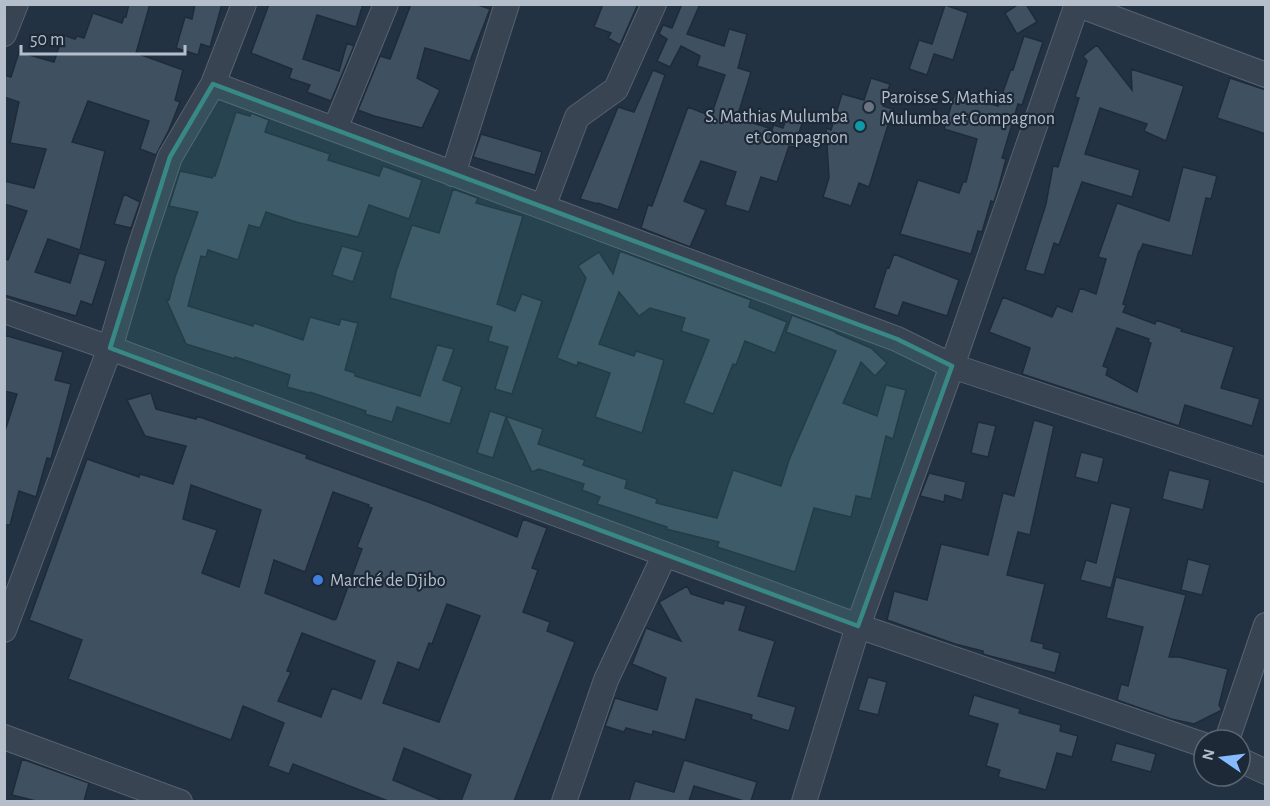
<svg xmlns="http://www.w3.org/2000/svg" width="1270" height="806" font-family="'Alegreya Sans',sans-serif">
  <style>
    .building { fill: #3f5161; stroke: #1f2b39; stroke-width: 1.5; fill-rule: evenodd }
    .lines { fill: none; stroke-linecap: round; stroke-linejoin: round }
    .street-casing { stroke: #56626f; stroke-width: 26 }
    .street { stroke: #384452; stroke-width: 24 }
    .marked { fill: #388886; fill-opacity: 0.2; stroke: #388886; stroke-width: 4.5; stroke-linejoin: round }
    .worship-dot { fill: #6b7280; stroke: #1d2937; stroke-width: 2 }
    .culture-dot { fill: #0f9aa8; stroke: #1d2937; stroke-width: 2 }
    .shop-dot { fill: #3f7fe0; stroke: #1d2937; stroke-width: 2 }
    .labels { text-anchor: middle; stroke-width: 4.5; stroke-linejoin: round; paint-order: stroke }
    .poi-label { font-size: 18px; fill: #b5bfcc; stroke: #1d2937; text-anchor: start }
  </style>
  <rect width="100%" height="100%" fill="#233242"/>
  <path class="building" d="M129,4H150L136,53L183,70L175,100L180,102L169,130L156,155L140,149L149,121L88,101L72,142L105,151L80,250L48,239L35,272L70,283L79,253L106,261L92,305L81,301L76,316L4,295V258L8,260L27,211L4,204V181L34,188L46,149L10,143L19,102L4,97V75L11,77L19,52L54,62L63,35L75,39L77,36L84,38L93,13L122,23L124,17H126Z
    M195,4H222L210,47L201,44L198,55L176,48L185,17L192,19Z
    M269,4H363L356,27L317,15L303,59L339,71L347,43L354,46L331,101L307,92L310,85L289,78L292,69L251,53Z
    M411,4H475L490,9L470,61L425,48L417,78L440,90L422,128L374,116L358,110L380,56L390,59Z
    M603,4H638L620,45L608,38L611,33L594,27Z
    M682,4H700L687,34L724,46L729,29L747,34L738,68L751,72L737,118L772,129L774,125L783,128L787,116L803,121L794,147L789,146L777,182L761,177L749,212L725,205L736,172L701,161L684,201L706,210L690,247L641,228L648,205L652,206L688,107L711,116L725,75L697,66L700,56L681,46L670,67L657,61L667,39L659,34L663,25L672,28Z
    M1019,4H1026L1037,22L1017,34L1005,13Z
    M945,5L968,13L953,60L934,54L927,75L909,69L919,40L932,44Z
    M1024,36L1043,42L1022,105L1018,104L1002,158L1006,159L998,189L994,202L991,201L982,232L978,231L971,254L900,234L918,180L959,193L963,182H966L977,139L944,129L955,93L998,106L1011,69L1013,70Z
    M1097,45L1132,90L1131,69L1184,86L1166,141L1144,131L1147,124L1100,108L1085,154L1140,170L1132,197L1082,182L1059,245L1054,243L1044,275L1025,270L1046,204L1053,166L1058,167L1079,98L1075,97L1087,61L1083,56Z
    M653,70L665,75L618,210L598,203V204L580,199L618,107L634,112Z
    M871,78L890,84L883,106L893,109L869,187L859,183L851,206L823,197L829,178L826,128L831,130L842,94L864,100Z
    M1230,78L1266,90V134L1217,118Z
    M236,112L250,116L251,113L269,120L265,132L330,154L328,160L379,176L383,166L422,180L409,219L369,205L358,237L296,222L266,212L260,228L249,225L238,260L208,250L206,257L201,256L188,306L253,326L254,323L303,340L310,317L339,325L341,319L358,323L345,370L355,373V376L420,396L437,345L454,349L443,380L462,387L450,424L397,407L392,422L365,414L366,411L310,392L309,393L287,387L290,375L235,357V359L186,344L166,299L169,300L175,277L198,212L169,206L180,171L212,178L213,176H215Z
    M481,134L542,152L535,175L473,157Z
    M1183,167L1217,176L1211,199L1206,198L1192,256L1143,244L1140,251H1139L1123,304L1126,305L1123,312L1155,324L1156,320L1182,329L1181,331L1234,347L1221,388L1260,399L1252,426L1185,405L1179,426L1022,374L1030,348L989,332L1003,297L1052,317L1057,306L1072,312L1080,288L1096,294L1106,259L1098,257L1117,203L1169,221ZM1117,328L1149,339L1148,342L1151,343L1137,392L1106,375L1108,368L1103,366Z
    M453,189L478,198L476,203L523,216L497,304L515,311L522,294L542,301L512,394L495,389L508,347L488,341L492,327L390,298L396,272L412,225L439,233Z
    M124,194L140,202L131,228L114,224Z
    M342,246L363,252L353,282L332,275Z
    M620,251L751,300L749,307L787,322L775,353L745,341L736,365L733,364L713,414L684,403L709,340L681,331L685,318L650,308L639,316L619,292L599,344L634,356L636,351L664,360L642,433L595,417L610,373L578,362L577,366L557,358L586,278L578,266L599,252L613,274Z
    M894,254L959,280L947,316L903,302L898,316L874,308L887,267L889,268Z
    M792,315L836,332V333L871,348L887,363L875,376L861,362L843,403L877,416L886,385L906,390L893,439L886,436L871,499L856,496L851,517L814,508L795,572L717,547L719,542L666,529L667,527L597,504L600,497L582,490L584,484L539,469L532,472L506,417L493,458L477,453L490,411L543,429L538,444L585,460L583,465L627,480L625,488L657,499L656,503L717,518L733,470L781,486L789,460L836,351L786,332Z
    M4,335L63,352L55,380L71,384L51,459L47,458L36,497L19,491L10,525H4V434L17,394L4,391Z
    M151,393L156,409L196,419L197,416L259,438L307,455L306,458L428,502L517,537L523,519L547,528L532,568L538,570L523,612L550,622L547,631L575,642L514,801H461L471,775L404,748L393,780L441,800V801H388L293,764L289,774L268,766L284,723L243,706L231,740L68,679L82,640L29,620L87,459L139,477L140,474L173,484L186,446L145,436L127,400ZM191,485L261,510L239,587L202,573L217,530L183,519ZM333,492L369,505L368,507L372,508L357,547L362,549L336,619L334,620L265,593L274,560L305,572ZM447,604L480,616L439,722L383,703L398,662L419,670L429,643L432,644ZM302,633L375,661L361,699L332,688L321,717L278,701L291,672L287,671Z
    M1034,420L1054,426L1030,535L1018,532L1007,575L1045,584L1031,641L1044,644L1043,648L1060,653L1055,673L990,656L983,654V651L955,644L887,620L894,591L927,600L941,544L988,555L1003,493L1014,496Z
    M978,422L996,426L988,457L971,453Z
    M1081,452L1104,458L1098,483L1075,477Z
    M1169,470L1210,480L1203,510L1162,499Z
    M929,473L966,482L962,500L945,495L944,502L920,496Z
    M1111,503L1131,508L1111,588L1080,580L1086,560L1096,563Z
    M1188,559L1210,565L1202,595L1181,590Z
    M1116,577L1186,595L1169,657H1179L1228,669L1219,705L1222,710L1194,724L1171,719L1117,700L1121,684L1128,686L1143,627L1106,618Z
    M687,586L691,594L723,604L725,600L746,606L739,630L775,641L758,696L796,707L789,731L751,719L752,715L696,699L685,740L653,731L652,735L626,728L624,732L605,726L615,698L657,710L666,678L632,664L646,628L681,641L659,602Z
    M868,677L887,682L878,715L858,710Z
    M974,695L1020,709L1019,713L1061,725L1060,731L1078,736L1072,757L1057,753L1046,790L998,777L1000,770L986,766L998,724L968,715Z
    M1116,743L1156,754L1151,772L1111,761Z
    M22,759L89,783L84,801H36L12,795Z
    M684,760L757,782L751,801H744L694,786L689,801H629L635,781L674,792Z"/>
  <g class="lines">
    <g class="street-casing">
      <path id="street" d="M1076,4L1266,75
        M4,34L16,4
        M213,84L897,339L952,366L1266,470
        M335,129L386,4
        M453,174L507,4
        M543,207L577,117L616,89L654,4
        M4,311L110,348L858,626L1204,745
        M4,630L110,348L139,250L170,157L213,84L244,4
        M4,737L180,802
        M1227,740L1266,625
        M1240,760L1266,772
        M564,802L606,680L665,554
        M804,802L858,626L952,366L1077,4"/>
    </g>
    <use href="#street" class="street"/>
  </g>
  <path class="marked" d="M213,84L897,339L952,366L858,626L110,348L170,157Z"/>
  <circle class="worship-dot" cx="869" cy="107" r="6"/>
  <circle class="culture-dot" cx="860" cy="126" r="6"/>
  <circle class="shop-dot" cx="318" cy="580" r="6"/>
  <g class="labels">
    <g class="poi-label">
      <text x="881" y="103">Paroisse S. Mathias<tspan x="881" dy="21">Mulumba et Compagnon</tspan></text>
      <text x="848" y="122" text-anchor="end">S. Mathias Mulumba<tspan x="848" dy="21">et Compagnon</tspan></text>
      <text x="330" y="586">Marché de Djibo</text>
    </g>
  </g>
  <rect width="1270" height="806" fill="none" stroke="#b5bfcc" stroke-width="12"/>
  <g transform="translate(1222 758) rotate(284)"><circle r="28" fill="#1d2937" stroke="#5a6573" stroke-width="1.5"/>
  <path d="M0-4.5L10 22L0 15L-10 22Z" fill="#86bcff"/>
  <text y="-9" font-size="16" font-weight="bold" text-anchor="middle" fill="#b5bfcc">N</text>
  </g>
  <path d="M21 45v9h164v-9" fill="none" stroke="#b5bfcc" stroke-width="3"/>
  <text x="30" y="45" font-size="18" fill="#b5bfcc" stroke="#1d2937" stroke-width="4.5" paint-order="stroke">50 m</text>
</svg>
